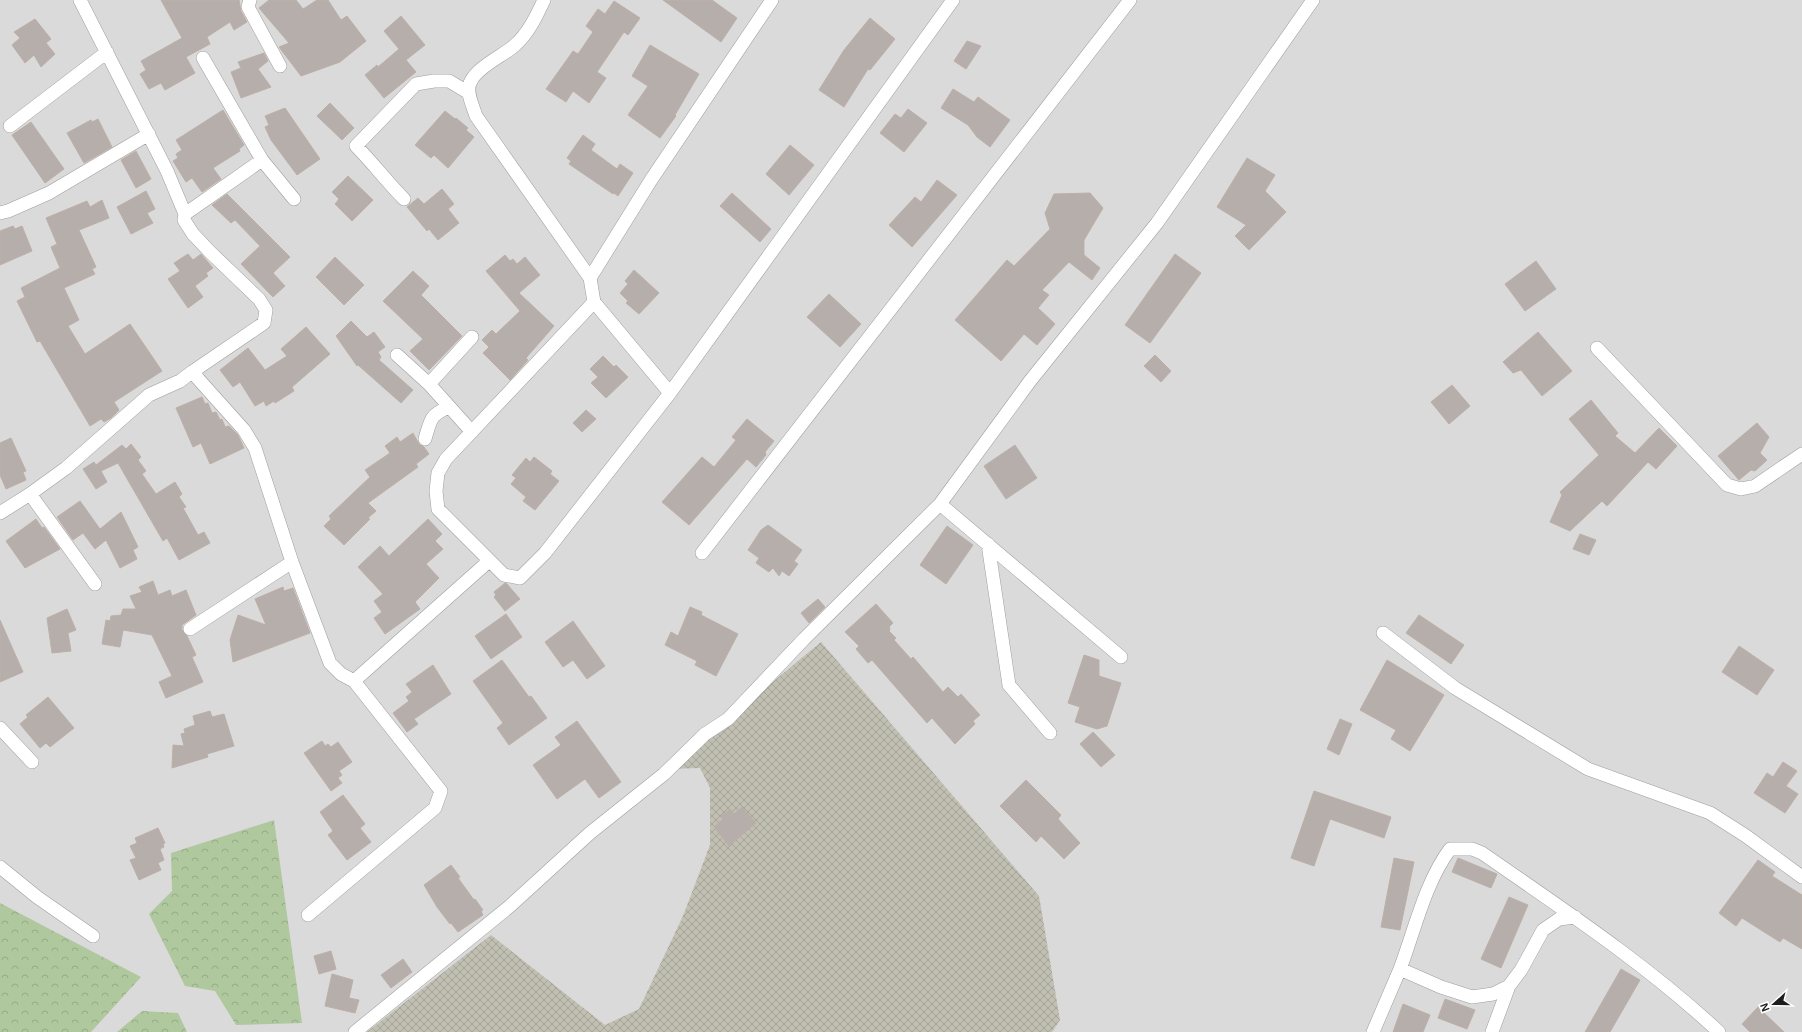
<svg xmlns="http://www.w3.org/2000/svg" width="1802" height="1032" font-family="Helvetica,sans-serif">
  <style>
    .residential { fill: #dbdada }
    .construction { fill: url(#construction-cross-hatch) }
    .forest { fill: url(#forest-crowns) }
    .building { fill: #b6aeaa; stroke: #bdafa8 }
    .lines { fill: none; stroke-linecap: round; stroke-linejoin: round }
    .minor-casing { stroke: #9e9e9e; stroke-width: 14 }
    .minor { stroke: #fff; stroke-width: 13 }
  </style>
  <defs>
    <pattern id="construction-cross-hatch" width="8" height="8" patternUnits="userSpaceOnUse"><rect width="8" height="8" fill="#c1bfb1"/><path d="M0 0l8 8M0 8l8-8" fill="none" stroke="#a5a498"/></pattern>
    <pattern id="forest-crowns" width="20" height="18" patternUnits="userSpaceOnUse"><rect width="20" height="18" fill="#afc89d"/><path d="M2 6a3 3 0 1 1 6 0M12 15a3 3 0 1 1 6 0" fill="none" stroke="#96ab87"/></pattern>
  </defs>
  <rect width="100%" height="100%" fill="#ede9e4"/>
  <path class="residential" d="M0,0H1802V1032H0Z"/>
  <path class="construction" d="M821,642L1039,896L1060,1020L1052,1032H367L491,935L605,1025L639,1009L683,916L710,845V788L700,768L667,769Z"/>
  <path class="forest" d="M274,820L302,1023L236,1025L215,991L185,986L149,914L172,891L171,853Z
    M0,903L141,977L91,1032H0Z
    M142,1011L178,1013L187,1032H117Z"/>
  <path class="building" d="M161,0H239L241,11L247,22L234,30L230,22L207,37L210,44L186,57L195,73L165,90L161,83L149,89L140,74L146,70L141,61L182,38Z
    M269,0H296L303,9L317,0H328L341,20L347,16L366,41L340,62L301,76L279,47L289,43L259,8Z
    M663,0H712L737,18L721,42Z
    M614,1L640,18L628,35L624,32L597,72L606,78L589,103L573,91L566,102L546,89L573,51L578,54L593,32L586,26L598,9L605,14Z
    M401,16L425,45L406,60L416,72L384,98L365,75L377,65L378,67L399,49L384,31Z
    M870,18L895,39L870,70L868,69L844,107L819,90L844,50Z
    M35,19L51,39L46,43L55,54L41,67L34,55L25,63L12,45L20,38L14,32Z
    M967,41L981,46L966,69L954,61Z
    M650,45L699,74L675,115L676,116L660,138L628,115L648,86L632,76Z
    M264,53L268,61L258,69L271,87L241,98L231,72L241,68L238,62Z
    M953,89L974,102L978,97L1010,120L990,147L977,137L968,125L941,108Z
    M330,103L354,128L342,140L317,116Z
    M285,108L320,159L297,175L271,140L265,127L269,125L265,116Z
    M908,109L927,123L904,152L880,133L895,114L901,118Z
    M223,110L244,145L239,149L240,151L213,168L221,179L202,192L192,178L186,182L173,161L178,158L176,154L182,150L176,140Z
    M445,111L455,119L456,118L468,128L466,130L474,137L448,168L434,155L431,158L415,145Z
    M98,119L112,147L84,163L67,133L91,120L92,122Z
    M31,122L64,169L45,183L12,135Z
    M583,135L595,144L591,150L617,169L620,164L633,173L618,196L614,193L613,194L569,164L571,161L567,158Z
    M790,145L814,165L789,195L766,174Z
    M136,151L151,179L136,188L121,160Z
    M1247,158L1275,175L1265,191L1286,212L1249,250L1235,236L1246,225L1217,207Z
    M348,176L373,200L352,221L335,204L339,199L332,192Z
    M937,180L957,195L912,247L889,225L915,197L921,202Z
    M442,189L454,204L448,209L459,223L438,240L429,229L427,231L407,207L418,198L424,204Z
    M146,191L155,209L147,213L153,223L131,234L117,207Z
    M732,193L771,229L760,242L720,206Z
    M1090,193L1103,208L1084,240V255L1100,268L1092,280L1069,262L1042,290L1049,295L1038,308L1055,324L1037,345L1024,334L1001,361L955,320L1007,260L1014,266L1050,229L1045,213L1054,194Z
    M227,194L290,257L273,273L285,286L273,297L241,264L260,246L235,220L231,223L212,205Z
    M102,200L109,218L79,230L96,267L92,269L95,274L64,288L79,320L68,326L85,354L130,324L162,371L114,402L119,410L111,418L104,422L101,419L90,426L40,341L37,342L17,301L25,297L21,288L60,268L51,247L57,244L46,218L87,201L90,207Z
    M13,226L15,229L22,226L32,251L0,265V231Z
    M188,254L193,260L201,254L213,268L206,273L208,276L195,286L203,297L188,308L168,279L180,271L174,263Z
    M1175,254L1201,273L1150,343L1125,325Z
    M505,255L510,261L513,259L517,264L525,257L540,275L519,293L554,326L526,358L528,360L510,380L483,353L489,347L482,340L492,330L496,334L520,311L486,271Z
    M335,257L364,285L344,305L316,277Z
    M1536,261L1556,289L1525,311L1505,284Z
    M634,270L659,293L639,314L626,303L628,301L620,293L628,284L625,281Z
    M413,271L429,286L421,295L462,336L429,370L410,351L423,339L383,301Z
    M829,294L861,324L840,347L807,317Z
    M351,321L367,337L374,332L385,347L378,352L381,357L379,360L413,390L401,403L358,365L357,366L336,336Z
    M306,327L330,354L292,387L294,391L275,403L274,401L266,406L264,401L255,406L240,382L233,387L220,370L248,348L265,370L287,356L281,349Z
    M1538,332L1572,371L1542,396L1521,370L1513,373L1503,362Z
    M1155,355L1171,371L1161,382L1144,366Z
    M603,356L614,367L616,365L628,377L606,398L591,383L598,377L590,369Z
    M1452,385L1470,406L1449,424L1431,402Z
    M202,397L205,404L208,403L212,413L216,412L220,420L222,419L225,427L229,426L238,435L244,448L210,464L201,443L193,447L176,408Z
    M1591,400L1618,433L1615,436L1635,453L1659,428L1677,446L1656,469L1648,462L1607,506L1602,501L1570,531L1550,522L1562,495L1560,492L1599,455L1569,419Z
    M586,410L596,419L582,432L573,423Z
    M747,419L774,441L765,452L766,455L756,467L747,459L689,525L662,502L702,457L714,467L736,440L732,437Z
    M1757,423L1769,437L1760,453L1767,460L1755,471L1751,470L1739,480L1718,456Z
    M413,433L419,444L424,447L429,454L416,464L418,467L368,503L376,511L368,518L370,519L344,545L324,526L331,519L329,516L370,477L365,470L390,453L385,446L397,437L400,442Z
    M11,438L26,471L23,472L26,480L6,489L0,475V443Z
    M131,444L141,457L138,460L146,471L142,474L156,494L175,482L182,494L179,497L186,507L183,508L198,535L204,532L210,543L179,560L167,538L163,541L118,463L101,471L107,482L96,489L83,469L94,462L96,465L122,445L126,449Z
    M1015,445L1037,478L1006,499L984,466Z
    M534,457L552,471L550,474L559,481L535,510L523,501L526,497L511,484L516,478L512,475L526,458L530,462Z
    M80,501L100,529L121,512L138,547L133,550L137,559L120,568L106,540L95,549L83,533L73,540L57,517Z
    M36,519L42,528L44,527L60,549L25,568L6,541Z
    M428,519L442,534L435,541L443,549L426,564L439,578L415,602L420,609L385,634L374,618L382,612L374,601L383,594L358,567L380,546L389,556Z
    M768,525L802,550L794,561L798,564L789,576L782,571L779,576L773,568L769,572L756,563L759,558L748,550L761,530Z
    M947,526L973,545L946,584L920,565Z
    M1580,534L1596,540L1589,555L1573,549Z
    M153,581L158,595L170,590L172,596L186,590L196,615L182,625V630L187,636L196,655L192,657L203,682L166,698L159,682L172,676L152,635L123,630L120,647L102,644L106,620L110,621L111,616L121,615L123,609H136L130,596L142,592L139,587Z
    M505,583L507,584L520,599L505,611L494,597L496,595L494,592Z
    M283,587L284,591L293,588L310,633L233,662L230,640L238,615L266,625L255,599Z
    M818,599L825,607L809,623L801,613Z
    M876,604L893,623L889,627L890,629L889,631L896,638L894,640L911,659L913,657L943,692L948,687L958,697L961,694L980,715L973,721L975,724L955,744L932,718L927,723L872,660L868,663L856,649L859,646L845,632Z
    M690,607L702,612L701,615L738,634L716,676L695,665L697,661L665,645L671,632L678,636Z
    M67,609L76,630L68,633L71,651L52,653L47,618Z
    M506,614L522,637L491,659L475,636Z
    M1419,615L1464,645L1451,664L1406,633Z
    M0,620L23,672L0,682Z
    M573,621L605,666L587,679L573,660L563,667L545,642Z
    M1739,646L1774,670L1757,695L1722,672Z
    M1084,655L1099,660V676L1121,683L1107,726L1097,729L1075,722L1080,707L1068,703Z
    M502,660L529,697L531,696L547,718L509,745L497,728L503,723L473,681Z
    M1387,660L1444,695L1410,751L1391,739L1396,730L1360,710Z
    M433,665L451,694L414,719L418,724L407,732L393,713L409,701L406,697L412,692L406,684Z
    M48,697L74,728L50,747L46,743L40,748L20,724L28,717L26,715Z
    M210,711L212,717L224,714L234,746L207,754L208,757L172,768L173,745L184,746L181,734L185,733L184,729L195,725L193,716Z
    M1340,719L1352,724L1339,755L1327,749Z
    M577,721L621,782L599,798L585,779L557,799L533,765L561,745L555,737Z
    M1093,732L1115,755L1101,767L1080,744Z
    M322,741L325,746L328,744L331,747L338,742L352,762L339,771L342,775L338,778L342,783L331,791L304,753Z
    M1783,762L1797,771L1786,786L1798,794L1785,813L1754,793L1767,773L1773,777Z
    M1026,780L1061,815L1058,819L1080,843L1064,859L1041,836L1036,842L1000,806Z
    M1314,791L1391,817L1384,838L1330,819L1314,866L1291,858Z
    M343,795L365,824L360,828L371,842L347,860L328,835L333,831L320,812Z
    M742,807L756,823L729,846L714,827L723,819L721,816L730,809L734,814Z
    M158,828L165,843L163,844L164,847L160,849L164,860L158,863L161,870L139,880L130,860L136,858L130,846L137,843L135,838Z
    M1394,858L1414,862L1400,930L1381,927Z
    M1458,858L1497,874L1491,888L1452,872Z
    M1758,860L1775,872L1772,876L1802,895V949L1783,938L1780,942L1742,918L1736,926L1719,913Z
    M451,865L460,877L458,878L474,900L475,899L483,910L481,911L483,915L458,932L451,923L450,924L437,907L424,885Z
    M1509,897L1528,905L1501,968L1481,959Z
    M331,951L336,969L319,974L314,956Z
    M403,959L412,972L391,988L381,975Z
    M1621,969L1640,980L1610,1032H1585Z
    M332,974L353,980L349,998L359,1000L355,1013L325,1006Z
    M1445,999L1475,1010L1467,1029L1438,1018Z
    M1403,1004L1430,1015L1423,1032H1393Z
    M1758,1007L1784,1032H1750L1742,1024Z"/>
  <g class="lines">
    <g class="minor-casing">
      <path id="minor" d="M80,0L167,171L185,214L184,220L193,234L210,252L259,299L266,310L264,323L192,372
        M250,0L248,7L280,66
        M544,0C536,17 528,34 514,46C502,56 478,67 471,81C465,91 473,106 476,116L590,278L594,302L670,393
        M203,58L262,160L294,199
        M10,126L107,52
        M404,199C387,182 373,163 356,146L416,84L434,81H449L469,93
        M0,213L8,211L49,193L149,134
        M185,214L262,160
        M590,278L651,180L772,0
        M594,302L446,459L438,473L436,491L438,509L504,575L520,578L545,553L670,393L953,0
        M1597,348L1727,485L1741,489L1755,486L1802,454
        M397,355L429,384L472,432
        M429,384L472,337
        M425,439C431,419 430,415 449,407
        M30,494L95,584
        M940,504L1121,657
        M0,513L30,494L66,468L149,395L180,381L192,372L244,430L255,448L292,562L330,663L341,674L354,681L441,791L435,808L308,915
        M988,544L1009,685L1050,733
        M702,553L1130,0
        M190,629L292,562
        M1383,633L1455,688L1588,769L1710,813L1746,836L1802,877
        M354,681L489,561
        M0,728L32,762
        M0,867L37,897L93,936
        M1575,917L1559,919L1543,930L1521,970L1509,986L1493,994L1472,997L1441,987L1400,969C1415,929 1425,883 1450,849H1472L1482,853C1564,910 1646,964 1719,1032
        M355,1032L510,906L590,833L664,774L705,734L728,719L804,639L940,504L1030,381L1157,223L1313,0
        M1373,1032L1400,969
        M1492,1032L1509,986"/>
    </g>
    <use href="#minor" class="minor"/>
  </g>
  <g transform="translate(1774 1004) rotate(249)" stroke="#ffffff" stroke-width="3" paint-order="stroke">
  <path d="M0-3L7 15L0 10L-7 15Z" fill="#1d1d1d"/>
  <text y="-6" font-size="11" font-weight="bold" text-anchor="middle" fill="#1d1d1d">N</text>
  </g>
</svg>
